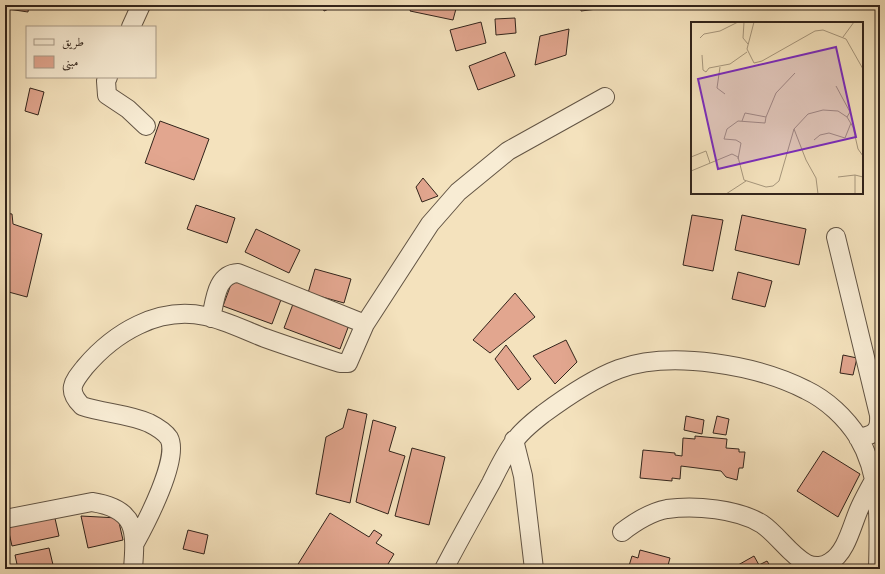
<svg xmlns="http://www.w3.org/2000/svg" width="885" height="574" font-family="'EB Garamond',Amiri,serif">
  <style>
    .building { fill: #e2a68f; stroke: #32241b }
    .lines { fill: none; stroke-linecap: round; stroke-linejoin: round }
    .minor-casing { stroke: #625444; stroke-width: 20 }
    .minor { stroke: #f8ecd4; stroke-width: 18 }
    .inset-road { fill: none; stroke: #a6967c; stroke-width: 1 }
    .view { fill: #7b2cbf; fill-opacity: 0.15; stroke: #7b2cbf; stroke-width: 2 }
    .inset-edge { fill: none; stroke: #32241b; stroke-width: 2 }
  </style>
  <rect width="100%" height="100%" fill="#f4e2bd"/>
  <filter id="stains"><feTurbulence type="fractalNoise" baseFrequency=".005" numOctaves="4"/><feColorMatrix values="0 0 0 0 .2 0 0 0 0 .09 0 0 0 0 .02 0 0 0 .5 -.17"/></filter>
  <radialGradient id="worn" r=".72"><stop offset=".6" stop-color="#630" stop-opacity="0"/><stop offset="1" stop-color="#630" stop-opacity=".3"/></radialGradient>
  <path class="building" d="M9,5H29L28,12L8,9Z
    M322,5H338L324,11Z
    M412,5H457L453,20L410,11Z
    M580,5H613V7L581,11Z
    M515,18L516,33L496,35L495,19Z
    M481,22L486,43L456,51L450,30Z
    M569,29L566,55L535,65L540,36Z
    M505,52L515,76L478,90L469,66Z
    M30,88L44,92L38,115L25,111Z
    M160,121L209,139L194,180L145,163Z
    M423,178L438,196L422,202L416,187Z
    M196,205L235,218L227,243L187,229Z
    M5,213L12,214L13,224L42,234L27,297L5,291Z
    M692,215L723,220L713,271L683,265Z
    M742,215L806,229L799,265L735,250Z
    M256,229L300,250L289,273L245,252Z
    M315,269L351,279L344,303L308,293Z
    M738,272L772,281L765,307L732,299Z
    M233,279L282,297L272,324L223,306Z
    M515,293L535,317L490,353L473,340Z
    M293,304L349,325L340,349L284,328Z
    M566,340L577,362L555,384L533,356Z
    M506,345L531,379L518,390L495,359Z
    M843,355L857,358L853,375L840,373Z
    M348,409L367,414L350,503L316,494L326,437L343,428Z
    M686,416L704,420L702,434L684,430Z
    M717,416L729,419L726,435L713,433Z
    M373,420L396,427L389,451L405,456L388,514L356,502Z
    M695,436L727,439L726,448L739,449V452H745L743,468H739L737,480L726,477L721,471L681,466L680,479L672,478V481L640,478L643,450L675,453V455L682,456L683,438L695,439Z
    M412,448L445,457L429,525L395,516Z
    M823,451L860,474L838,517L797,491Z
    M330,513L369,537L374,530L382,535L376,543L394,554L385,569H295Z
    M54,514L59,536L12,546L7,524Z
    M81,516L118,518L123,540L88,548Z
    M188,530L208,535L204,554L183,549Z
    M49,548L54,569H18L15,555Z
    M640,550L670,558L667,569H628L632,556L638,558Z
    M754,556L759,565L767,561L772,569H731Z"/>
  <g class="lines">
    <g class="minor-casing">
      <path id="minor" d="M131,27L141,5
        M108,77L106,81L107,95L128,109L146,126
        M836,237L879,415C880,432 874,435 858,438
        M365,324L430,224L458,192L508,151L605,97
        M514,440L523,476L534,569
        M5,519L92,502C137,509 136,531 133,569
        M622,532C635,522 651,512 667,509C695,505 738,509 762,524C778,535 790,555 807,564C814,567 824,567 830,562C847,552 852,524 860,507C864,498 869,489 874,480
        M135,543C146,523 180,458 169,438C165,432 155,426 149,423C129,414 103,413 82,406C66,390 73,382 85,367C114,333 158,306 205,316C225,320 246,331 265,338C290,347 315,355 340,363H348L365,324L238,273C216,274 215,301 211,318
        M444,569C459,540 475,512 491,483C498,469 505,454 514,442C520,432 534,421 543,414C566,397 592,379 619,369C671,350 757,365 806,390C827,400 846,418 858,437C882,477 879,525 878,569"/>
    </g>
    <use href="#minor" class="minor"/>
  </g>
  <g transform="translate(691 22)">
    <rect width="172" height="172" fill="#f4e2bd"/>
    <path class="inset-road" d="M53,0L52,16L57,22M63,0L56,27L63,41L71,39L124,9L132,8L155,17L172,47M152,15L163,0M9,16L13,12L29,9L47,0M11,33L12,48L15,50L18,46L39,42L56,30M29,45L26,66L34,72M145,64L159,90L156,95M75,95L85,71L104,51M103,107L115,138L125,156L127,172M123,118L129,113L138,111L154,116L160,101M0,135L15,129L19,141M47,137L50,121L45,118L33,117L36,107L47,99L74,101L75,95L54,91L51,99M0,149L41,132L47,135L53,158L75,165L82,164L88,159L103,107L117,92L132,88L147,89L156,95L162,105L167,127L172,134M147,155L164,153M35,172L55,159M164,172V153L172,155"/>
    <path class="view" d="M145,25L165,115L27,147L7,57Z"/>
    <rect width="172" height="172" class="inset-edge"/>
  </g>
  <rect width="885" height="574" fill="none" stroke="#f4e2bd" stroke-width="20"/>
  <rect x="6" y="6" width="873" height="562" fill="none" stroke="#32241b" stroke-width="2"/>
  <rect x="10" y="10" width="865" height="554" fill="none" stroke="#32241b"/>
  <rect x="26" y="26" width="130" height="52" fill="#f8ecd4" stroke="#a99c8a"/>
  <rect x="34" y="39" width="20" height="6" fill="#f8ecd4" stroke="#a99c8a"/>
  <text x="62" y="46" font-size="12" fill="#32241b">طريق</text>
  <rect x="34" y="56" width="20" height="12" fill="#e2a68f" stroke="#a99c8a"/>
  <text x="62" y="66" font-size="12" fill="#32241b">مبنى</text>
  <rect width="100%" height="100%" filter="url(#stains)"/>
  <rect width="100%" height="100%" fill="url(#worn)"/>
</svg>
